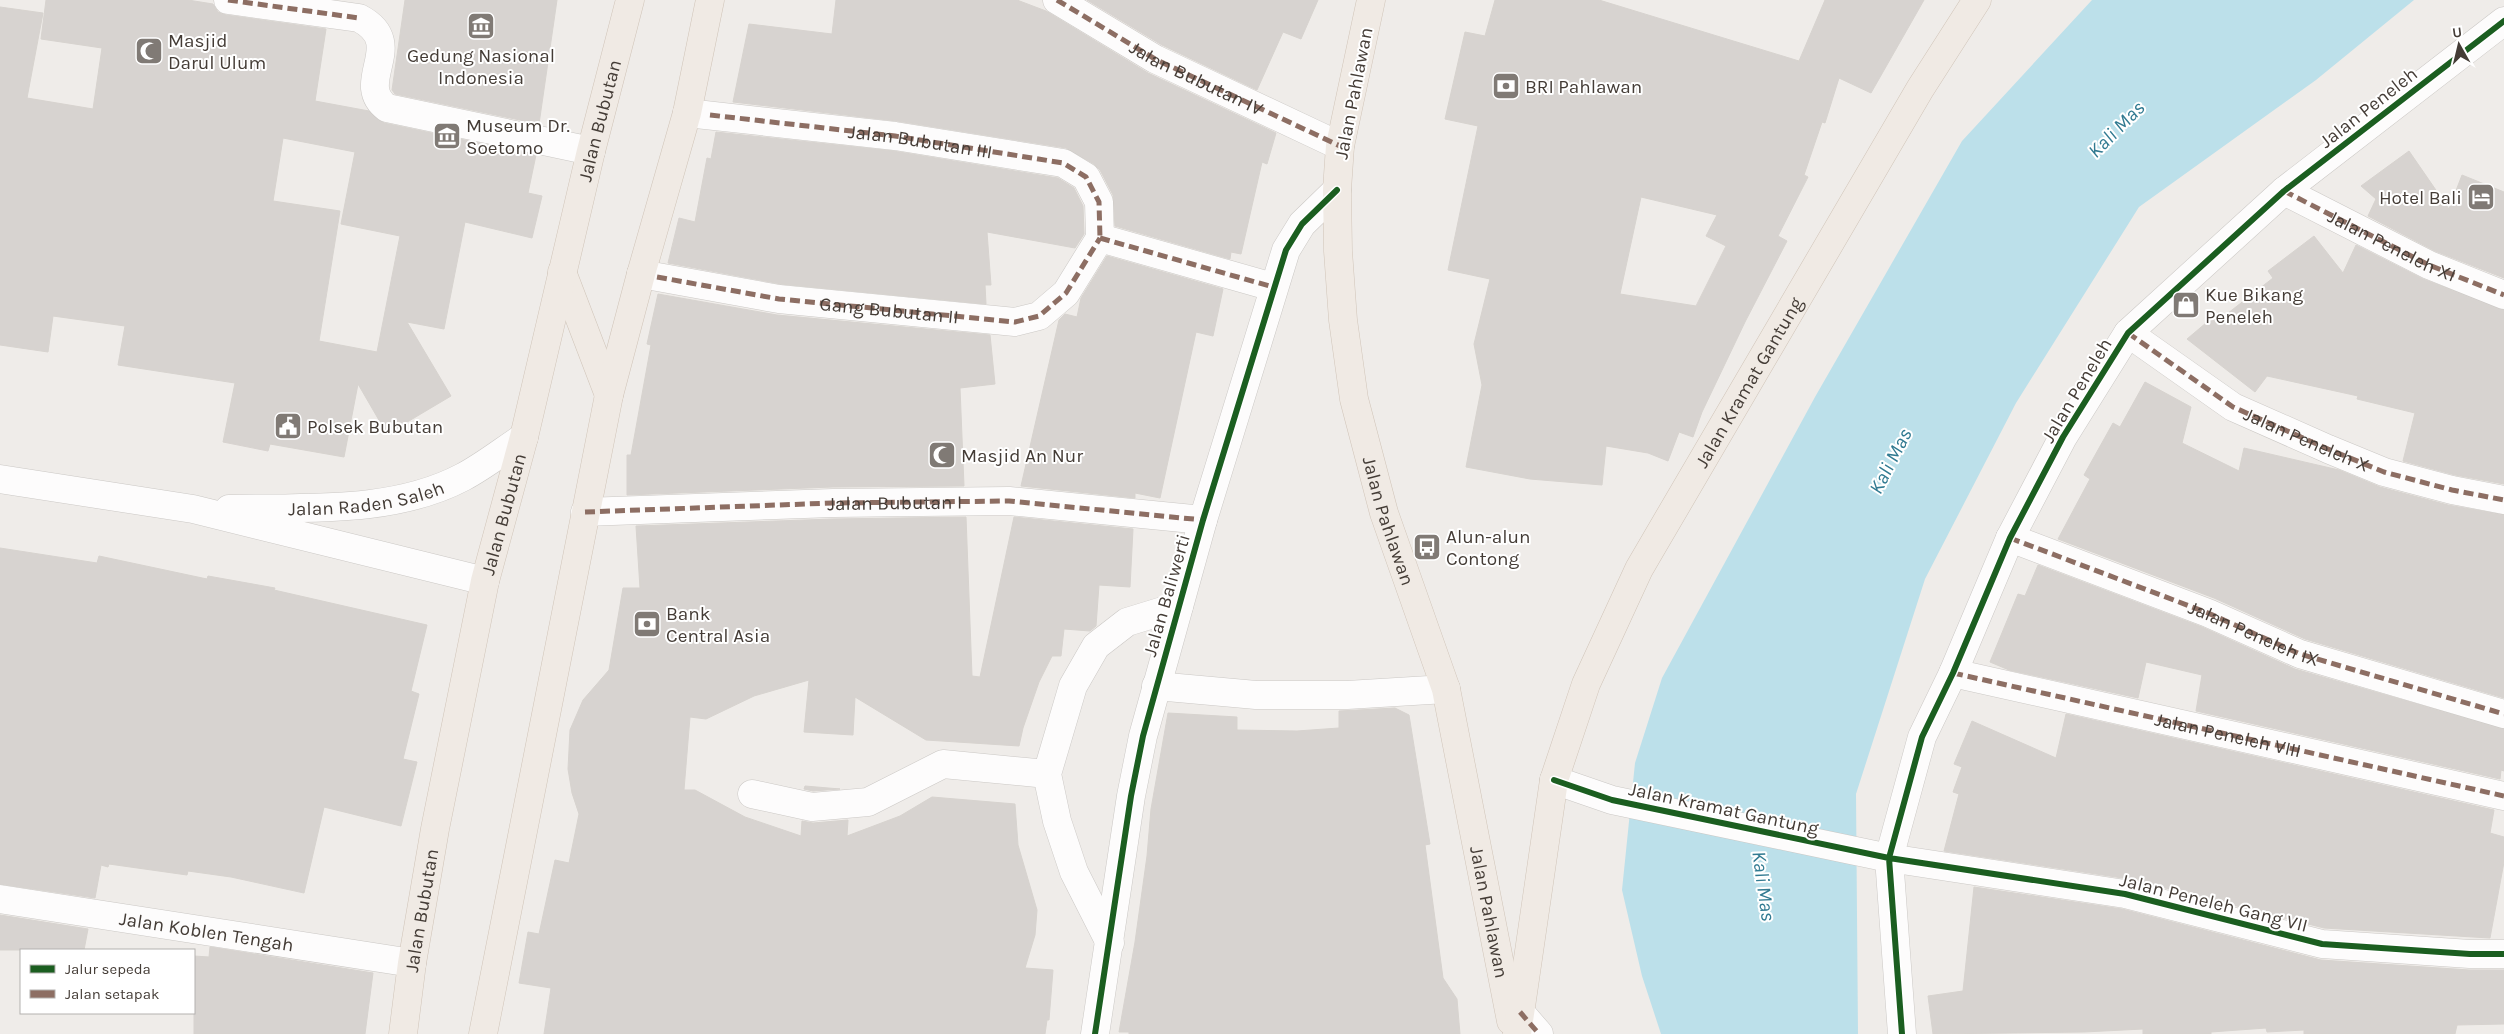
<svg xmlns="http://www.w3.org/2000/svg" width="2504" height="1034" font-family="Karla,sans-serif">
  <style>
    .water { fill: #bce0ea }
    .building { fill: #d7d3d0; stroke: #d7d3cf; fill-rule: evenodd }
    .lines { fill: none; stroke-linecap: round; stroke-linejoin: round }
    .minor-casing { stroke: #cbc8c5; stroke-width: 29 }
    .major-casing { stroke: #d0c4b8; stroke-width: 29 }
    .minor { stroke: #fdfcfc; stroke-width: 28 }
    .major { stroke: #f0eae4; stroke-width: 28 }
    .quiet { stroke: #8d6e63; stroke-width: 5; stroke-dasharray: 10 5; stroke-linecap: butt }
    .cycleway-casing { stroke: #fff; stroke-width: 9 }
    .cycleway { stroke: #1b5e20; stroke-width: 6 }
    .labels { text-anchor: middle; stroke-width: 4; stroke-linejoin: round; paint-order: stroke }
    .poi-label { font-size: 19px; fill: #443c36; stroke: #fff; text-anchor: start }
    .street-label { font-size: 19px; fill: #443c36; stroke: #fff }
    .water-label { font-size: 20px; font-style: italic; fill: #317a91; stroke: #fff }
  </style>
  <rect width="100%" height="100%" fill="#efece9"/>
  <path class="water" d="M2092,0H2414L2316,80L2139,207L2016,403L1925,579L1856,794L1858,1034H1661L1642,976L1622,890L1635,763L1662,678L1815,397L1962,141Z"/>
  <path class="building" d="M46,0H188L213,4L218,12L226,15L326,29L315,101L369,111L384,123L536,155L528,193L542,196L532,238L465,222L444,329L407,322L451,396L387,434L358,384L344,457L270,444L268,451L223,442L235,383L118,365L125,326L53,316L48,352L0,345V7L43,13L27,98L93,109L102,48L41,39ZM283,138L355,152L341,224L400,236L377,352L319,341L340,211L273,201Z
    M405,0H557L539,124L395,94L392,90Z
    M836,0H1017L1046,11L1148,73L1276,133L1267,164L1262,162L1241,254L1231,252L1230,259L1115,226L1113,195L1100,170L1094,164L1066,148L897,121L733,102L749,24L832,34Z
    M1087,0H1318L1301,39L1283,32L1257,90L1162,45Z
    M1495,0H1599L1799,61L1825,0H1924L1871,93L1839,78L1825,123L1822,122L1804,175L1808,177L1778,236L1787,241L1745,322L1702,412L1693,437L1679,432L1668,461L1648,453L1606,446L1602,485L1530,479L1466,467L1482,385L1474,344L1490,279L1448,270L1478,126L1445,119L1465,32L1485,36ZM1641,197L1717,215L1706,236L1726,246L1696,306L1620,294Z
    M716,132L893,151L1058,178L1074,188L1083,206L1084,234L1075,248L987,232L991,285H985L986,304L781,284L668,263L679,218L695,222L707,158L711,159Z
    M2409,151L2449,209L2462,175L2504,192V278L2435,251L2368,216L2376,199L2361,186Z
    M2314,236L2343,273L2356,245L2423,279L2504,310V484L2455,475L2403,461L2415,413L2357,399L2358,396L2267,376L2255,392L2187,339L2219,312L2223,317L2273,278L2268,271Z
    M1107,256L1223,289L1213,336L1196,332L1160,498L1135,493V498L1021,486L1059,320L1065,314L1077,317L1081,298Z
    M658,294L777,315L990,335L995,384L960,388L964,486L833,487L627,495V455H631L651,345L647,344Z
    M2145,382L2191,407L2182,443L2239,471L2244,448L2339,470L2380,487L2448,505L2504,515V698L2305,639L2214,598L2058,539L2090,479L2084,475L2113,423L2120,427Z
    M966,517L972,676L980,677L1014,517L1133,529L1130,587L1099,585L1096,626L1090,631L1064,629L1061,656H1052L1039,682L1023,728L1019,746L926,740L855,697L853,735L804,732L809,680L754,696L706,719L690,717L684,790H695L745,817L801,836L802,821L813,823L848,820L847,836L900,816L932,797L1015,804L1018,845L1037,910L1035,935L1025,968L1053,970L1049,1020H1047L1045,1034H544L551,988L519,983L528,932L539,934L555,860L569,863L579,814L572,793L568,769L570,730L583,700L609,670L623,588H640L636,526L833,519Z
    M0,548L97,563L99,556L207,579L208,576L275,588L274,590L427,625L411,691L419,694L403,759L417,762L401,826L324,807L304,893L231,877L188,871L187,875L109,864L108,867L101,865L95,898L0,884Z
    M2038,565L2202,627L2295,669L2504,729V771L2501,770L2500,779L2196,711L2202,675L2146,662L2138,698L2009,670L1990,662L2018,594L2025,596Z
    M1395,708L1409,715L1430,844L1425,845L1443,978L1457,999L1460,1034H1129V1032H1119L1135,942L1147,856L1151,809L1168,713L1237,717V730L1297,731L1339,728V711Z
    M2066,714L2494,810L2490,833L2504,837V862L2490,938L2324,928L2129,879L1944,851L1959,794L1953,792L1962,767L1954,764L1972,721L2056,758Z
    M805,786L840,789L813,791L804,789Z
    M1974,887L2122,909L2321,960L2469,970H2504V1024L2457,1025L2455,1034H2304V1030L2267,1032L2266,1028L2211,1032V1034H2143V1029L2084,1032L1933,1034L1928,996L1963,991Z
    M0,915L88,929L84,950H0Z
    M210,947L373,973L365,1034H194V956L209,957Z"/>
  <g class="lines">
    <g class="minor-casing">
      <g id="minor">
        <path d="M228,0L359,18C409,44 352,82 387,108L591,151"/>
        <path id="s1" d="M1057,0L1155,59L1340,146"/>
        <path id="s2" d="M687,113L895,136L1063,163L1086,177L1099,202L1100,238"/>
        <path id="s3" d="M2284,191L2429,265L2504,295"/>
        <path d="M1100,238L1273,287"/>
        <path id="s4" d="M641,274L779,299L1015,322L1039,316L1066,293L1100,238"/>
        <path id="s5" d="M2128,333L2233,407L2328,449L2384,472L2452,490L2504,500"/>
        <path d="M0,479L193,509L485,581"/>
        <path id="s6" d="M229,509C306,507 393,514 463,477C484,466 504,450 524,437"/>
        <path id="s7" d="M585,512L833,503L1009,501L1203,520"/>
        <path d="M2010,538L2208,613L2300,654L2504,714"/>
        <path d="M1953,673L2504,796"/>
        <path d="M1156,686L1256,695H1347L1446,689"/>
        <path d="M1554,780L1612,800L1889,858L2125,894L2322,944L2470,954H2504"/>
        <path d="M752,794L812,807L868,802L943,764L1047,774"/>
        <path id="s8" d="M0,899L412,963"/>
        <path d="M1110,943L1074,872L1057,821L1047,774L1073,686L1096,646L1127,622L1179,606"/>
        <path d="M1520,1012L1539,1034"/>
        <path d="M1095,1034L1131,796L1143,736L1203,520L1286,250L1302,224L1337,190"/>
        <path d="M1902,1034L1889,858L1922,737L1953,673L2010,538L2063,437L2128,333L2284,191L2504,21"/>
      </g>
    </g>
    <g class="major-casing">
      <g id="major">
        <path id="s9" d="M1371,0L1340,146L1337,190L1338,251L1343,320L1354,399L1384,513L1446,689L1511,1021"/>
        <path d="M562,272L609,395"/>
        <path id="s10" d="M403,1034L412,963L435,829L485,581L524,437L591,151L630,0"/>
        <path d="M483,1034L609,395L641,274L687,113L710,0"/>
        <path id="s11" d="M1517,1034L1554,780L1586,684L1639,569L1653,545L1920,89L1977,0"/>
      </g>
    </g>
    <use href="#minor" class="minor"/>
    <use href="#major" class="major"/>
    <g class="quiet">
      <path d="M228,0L359,18"/>
      <path d="M1057,0L1155,59L1340,146"/>
      <path d="M710,115L895,136L1063,163L1086,177L1099,202L1100,238"/>
      <path d="M2284,191L2429,265L2504,295"/>
      <path d="M1100,238L1273,287"/>
      <path d="M657,277L779,299L1015,322L1039,316L1066,293L1100,238"/>
      <path d="M2128,333L2233,407L2328,449L2384,472L2452,490L2504,500"/>
      <path d="M585,512L833,503L1009,501L1203,520"/>
      <path id="s12" d="M2010,538L2208,613L2300,654L2504,714"/>
      <path id="s13" d="M1953,673L2504,796"/>
      <path d="M1520,1012L1539,1034"/>
    </g>
    <g class="cycleway-casing">
      <path id="cycleway" d="M1554,780L1612,800L1889,858L2125,894L2322,944L2470,954H2504
        M1095,1034L1131,796L1143,736L1203,520L1286,250L1302,224L1337,190
        M1902,1034L1889,858L1922,737L1953,673L2010,538L2063,437L2128,333L2284,191L2504,21"/>
    </g>
    <use href="#cycleway" class="cycleway"/>
  </g>
  <defs>
    <g id="museum-square" transform="scale(1.4375)"><rect x="-9" y="-9" width="18" height="18" rx="4" fill="#807a75" stroke="#fff"/><path d="M0-6L6-3V-2H-6V-3ZM-5-1h2V3h-2ZM-1-1h2V3h-2ZM3-1h2V3H3ZM-6 4H6V6H-6Z" fill="#fff"/></g>
    <g id="mosque-square" transform="scale(1.4375)"><rect x="-9" y="-9" width="18" height="18" rx="4" fill="#807a75" stroke="#fff"/><path d="M3.5-4.9A6 6 0 1 0 3.5 4.9A5 5 0 1 1 3.5-4.9Z" fill="#fff"/></g>
    <g id="bank-square" transform="scale(1.4375)"><rect x="-9" y="-9" width="18" height="18" rx="4" fill="#807a75" stroke="#fff"/><path d="M-6-4H6V4H-6ZM0-2.3a2.3 2.3 0 1 0 0 4.6a2.3 2.3 0 1 0 0-4.6Z" fill="#fff"/></g>
    <g id="hotel-square" transform="scale(1.4375)"><rect x="-9" y="-9" width="18" height="18" rx="4" fill="#807a75" stroke="#fff"/><path d="M-6-4.5h1.5V1H6V5H4.5V3h-9V5H-6ZM-4 0a1.8 1.8 0 1 1 3.6 0ZM.5 0V-2.5h3Q6-2.5 6 0Z" fill="#fff"/></g>
    <g id="shop-square" transform="scale(1.4375)"><rect x="-9" y="-9" width="18" height="18" rx="4" fill="#807a75" stroke="#fff"/><path d="M-5-2.5h2.3a2.7 3.5 0 0 1 5.4 0H5L5.5 6h-11ZM-1.5-2.5h3a1.5 2.3 0 0 0-3 0Z" fill="#fff"/></g>
    <g id="civic-square" transform="scale(1.4375)"><rect x="-9" y="-9" width="18" height="18" rx="4" fill="#807a75" stroke="#fff"/><path d="M-.6-6.5H3V-4.5H.6V-3L4-1V1h2V6H-6V1h2V-1L-.6-3ZM-1.2 2.5V6h2.4V2.5Z" fill="#fff"/></g>
    <g id="bus-square" transform="scale(1.4375)"><rect x="-9" y="-9" width="18" height="18" rx="4" fill="#807a75" stroke="#fff"/><path d="M-5-6H5V4H4V6H2V4H-2V6H-4V4H-5ZM-3.5-4V0h7V-4ZM-3.5 1.2v1.5H-2V1.2ZM2 1.2v1.5H3.5V1.2Z" fill="#fff"/></g>
  </defs>
  <g fill-rule="evenodd">
    <use href="#museum-square" x="481" y="26"/>
    <use href="#mosque-square" x="149" y="51"/>
    <use href="#bank-square" x="1506" y="86"/>
    <use href="#museum-square" x="447" y="136"/>
    <use href="#hotel-square" x="2481" y="197"/>
    <use href="#shop-square" x="2186" y="305"/>
    <use href="#civic-square" x="288" y="426"/>
    <use href="#mosque-square" x="942" y="455"/>
    <use href="#bus-square" x="1427" y="547"/>
    <use href="#bank-square" x="647" y="624"/>
  </g>
  <g class="labels">
    <g class="poi-label">
      <text x="168" y="47">Masjid<tspan x="168" dy="22">Darul Ulum</tspan></text>
      <text x="481" y="62" text-anchor="middle">Gedung Nasional<tspan x="481" dy="22">Indonesia</tspan></text>
      <text x="1525" y="93">BRI Pahlawan</text>
      <text x="466" y="132">Museum Dr.<tspan x="466" dy="22">Soetomo</tspan></text>
      <text x="2462" y="204" text-anchor="end">Hotel Bali</text>
      <text x="2205" y="301">Kue Bikang<tspan x="2205" dy="22">Peneleh</tspan></text>
      <text x="307" y="433">Polsek Bubutan</text>
      <text x="961" y="462">Masjid An Nur</text>
      <text x="1446" y="543">Alun-alun<tspan x="1446" dy="22">Contong</tspan></text>
      <text x="666" y="620">Bank<tspan x="666" dy="22">Central Asia</tspan></text>
    </g>
    <g class="street-label">
      <text dy="7" stroke="none"><textPath href="#s1" startOffset="160">Jalan Bubutan IV</textPath></text>
      <text transform="translate(1353 93) rotate(-79)" y="7">Jalan Pahlawan</text>
      <text transform="translate(2368 107) rotate(-38)" y="7">Jalan Peneleh</text>
      <text dy="7" stroke="none"><textPath href="#s10" startOffset="935">Jalan Bubutan</textPath></text>
      <text dy="7" stroke="none"><textPath href="#s2" startOffset="235">Jalan Bubutan III</textPath></text>
      <text dy="7" stroke="none"><textPath href="#s3" startOffset="121">Jalan Peneleh XI</textPath></text>
      <text dy="7" stroke="none"><textPath href="#s4" startOffset="251">Gang Bubutan II</textPath></text>
      <text dy="7" stroke="none"><textPath href="#s11" startOffset="701">Jalan Kramat Gantung</textPath></text>
      <text transform="translate(2076 390) rotate(-59)" y="7">Jalan Peneleh</text>
      <text dy="7" stroke="none"><textPath href="#s5" startOffset="209">Jalan Peneleh X</textPath></text>
      <text dy="7" stroke="none"><textPath href="#s6" startOffset="138">Jalan Raden Saleh</textPath></text>
      <text dy="7" stroke="none"><textPath href="#s7" startOffset="310">Jalan Bubutan I</textPath></text>
      <text dy="7" stroke="none"><textPath href="#s10" startOffset="530">Jalan Bubutan</textPath></text>
      <text dy="7" stroke="none"><textPath href="#s9" startOffset="530">Jalan Pahlawan</textPath></text>
      <text transform="translate(1166 595) rotate(-74)" y="7">Jalan Baliwerti</text>
      <text dy="7" stroke="none"><textPath href="#s12" startOffset="262">Jalan Peneleh IX</textPath></text>
      <text dy="7" stroke="none"><textPath href="#s13" startOffset="282">Jalan Peneleh VIII</textPath></text>
      <text transform="translate(1724 808) rotate(12)" y="7">Jalan Kramat Gantung</text>
      <text transform="translate(2214 902) rotate(14)" y="7">Jalan Peneleh Gang VII</text>
      <text dy="7" stroke="none"><textPath href="#s10" startOffset="125">Jalan Bubutan</textPath></text>
      <text dy="7" stroke="none"><textPath href="#s9" startOffset="935">Jalan Pahlawan</textPath></text>
      <text dy="7" stroke="none"><textPath href="#s8" startOffset="209">Jalan Koblen Tengah</textPath></text>
    </g>
    <g class="water-label">
      <text transform="translate(2116 129) rotate(-45)" y="7">Kali Mas</text>
      <text transform="translate(1890 461) rotate(-63)" y="7">Kali Mas</text>
      <text transform="translate(1764 886) rotate(82)" y="7">Kali Mas</text>
    </g>
  </g>
  <rect x="20" y="949" width="175" height="65" fill="#ffffff" stroke="#b4b1af"/>
  <rect x="30" y="965" width="25" height="8" fill="#1b5e20" stroke="#b4b1af"/>
  <text x="65" y="974" font-size="15" fill="#443c36">Jalur sepeda</text>
  <rect x="30" y="990" width="25" height="8" fill="#8d6e63" stroke="#b4b1af"/>
  <text x="65" y="999" font-size="15" fill="#443c36">Jalan setapak</text>
  <g transform="translate(2459 45) rotate(352)" stroke="#ffffff" stroke-width="4" paint-order="stroke">
  <path d="M0-4L9 19L0 12L-9 19Z" fill="#443c36"/>
  <text y="-8" font-size="14" font-weight="bold" text-anchor="middle" fill="#443c36">U</text>
  </g>
</svg>
